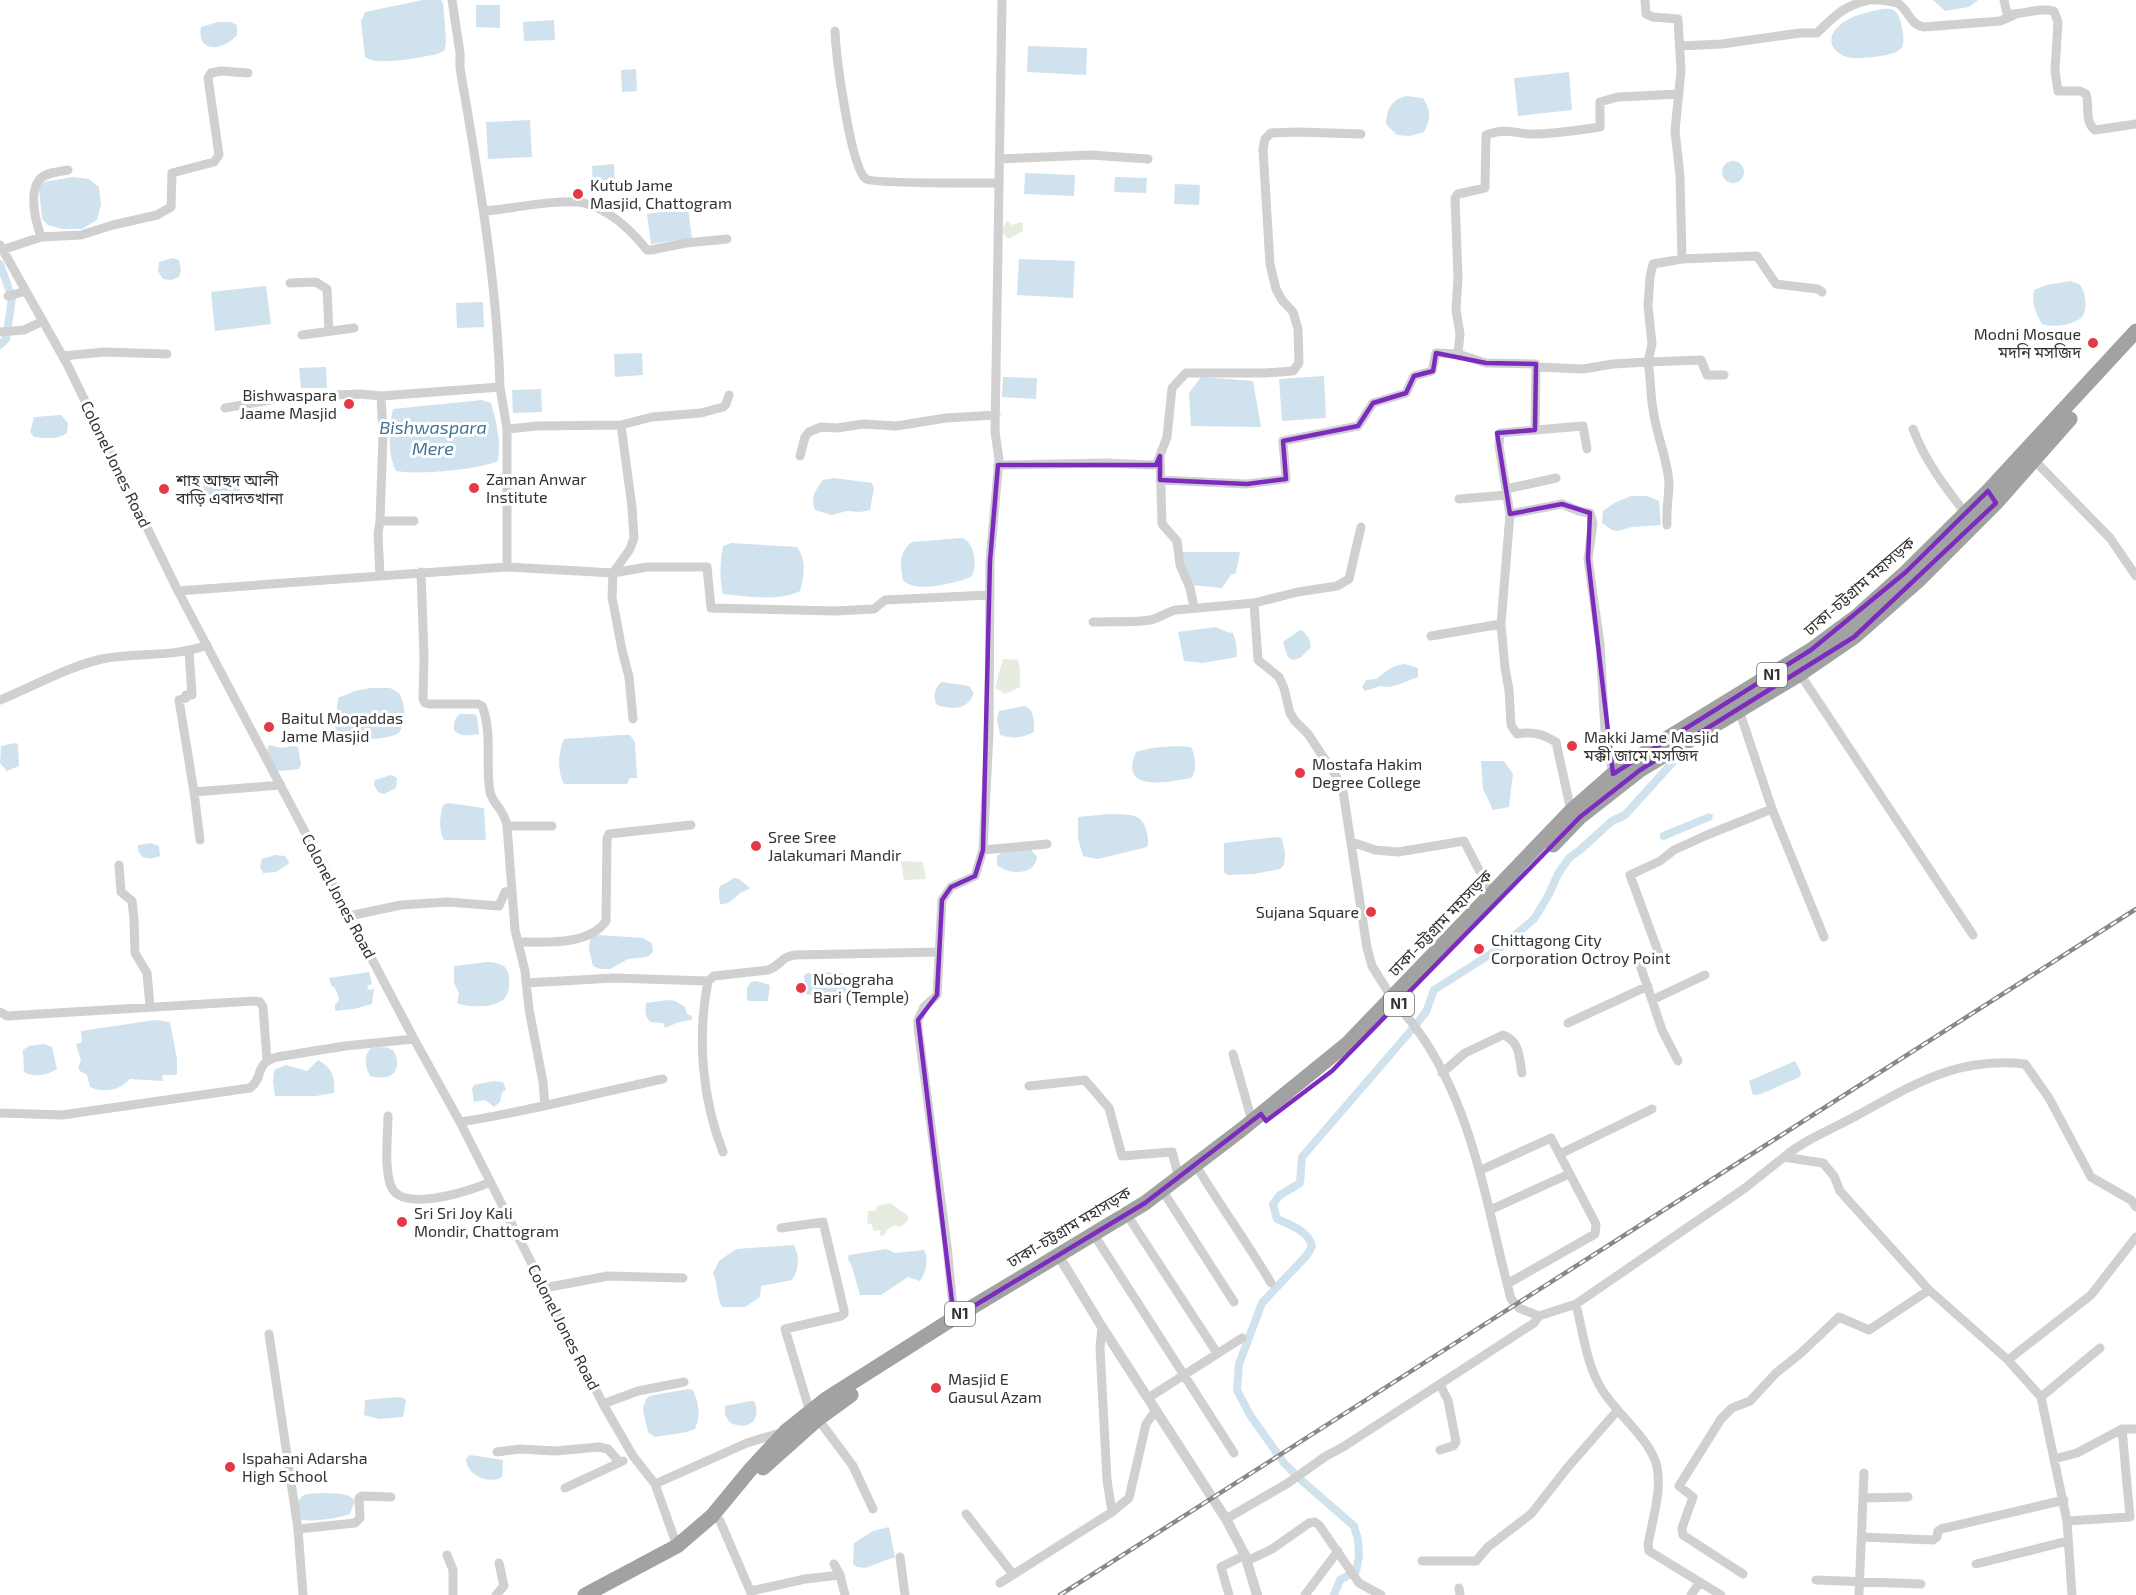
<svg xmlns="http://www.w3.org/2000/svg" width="2136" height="1595" font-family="'Exo 2','Noto Sans Bengali',sans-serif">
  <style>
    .green { fill: #e6ecdf }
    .water { fill: #cfe2ee }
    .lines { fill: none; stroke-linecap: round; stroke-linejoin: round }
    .canal { stroke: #cfe2ee; stroke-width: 8 }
    .minor { stroke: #d0d0d0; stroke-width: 9 }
    .tertiary { stroke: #d0d0d0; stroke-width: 10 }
    .trunk { stroke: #a2a2a2; stroke-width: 15 }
    .rail-casing { stroke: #888; stroke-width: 4.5 }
    .rail { stroke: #fff; stroke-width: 2; stroke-dasharray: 7; stroke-linecap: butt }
    .marked { fill: none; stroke: #7b2cbf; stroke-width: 4.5; stroke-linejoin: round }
    .poi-dot { fill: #e63946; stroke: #fff; stroke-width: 2 }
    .labels { text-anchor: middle; stroke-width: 6; stroke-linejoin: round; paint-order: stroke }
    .shield { fill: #fff; stroke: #707070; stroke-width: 1.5 }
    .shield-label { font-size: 15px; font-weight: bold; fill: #333 }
    .poi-label { font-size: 16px; fill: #333; stroke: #fff; text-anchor: start }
    .street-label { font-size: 16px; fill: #333; stroke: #fff }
    .water-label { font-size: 18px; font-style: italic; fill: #3f7597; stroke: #fff }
  </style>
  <rect width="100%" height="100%" fill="#fff"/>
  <path class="green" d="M1008,220L1011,225L1023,222V231L1008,239L1001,231Z
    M1003,659L1018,660L1020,668V687L1005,694L995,688Z
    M901,861L923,862L926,879L904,880Z
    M890,1203L908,1216V1221L900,1227L895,1225L888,1229L883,1236L879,1235L881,1230L874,1231L871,1224L867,1223L868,1211H875L877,1206Z"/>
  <path class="water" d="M423,0H441L443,3L446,39L445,50L438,54C420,57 379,67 365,57L361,21L365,12Z
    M1933,0H1978L1969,7L1945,11Z
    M476,5H500V28L476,27Z
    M1882,9C1886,9 1891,8 1895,11C1901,16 1906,40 1902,47C1897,56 1871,57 1862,58C1837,61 1819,41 1842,23C1853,15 1869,12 1882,9Z
    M554,20L555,40L524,41L523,22Z
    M218,22H230L237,25V35C224,51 196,54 201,27Z
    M1028,46L1087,48L1086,75L1027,72Z
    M636,69L637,91L622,92L621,70Z
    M1569,72L1572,110L1518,116L1514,78Z
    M1406,96L1423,98C1431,111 1431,118 1424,132L1410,136L1397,135L1386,124C1387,109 1391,100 1406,96Z
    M530,120L532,157L488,159L486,122Z
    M1722 172a11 11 0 1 1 22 0a11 11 0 1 1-22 0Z
    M614,164L615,187L593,188L592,166Z
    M1025,173L1075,175L1074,196L1024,194Z
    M72,177L89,179L99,187L101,204L97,220L82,229H62L48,225L42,219L39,188L44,182Z
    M1115,177L1147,178L1146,193L1114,192Z
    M1175,184L1200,185L1199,205L1174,204Z
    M688,208L692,238L651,244L647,214Z
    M173,258L179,260L181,270L179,277L171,280L163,279L158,271L159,262Z
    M1019,259L1075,261L1073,298L1017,295Z
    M2071,281C2074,283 2077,283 2080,285C2086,292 2088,310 2082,317C2074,325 2052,328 2042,324C2036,313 2031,303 2034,290L2046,285Z
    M266,286L271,324L215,331L211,292Z
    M483,302L484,327L457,328L456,303Z
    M642,353L643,375L615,377L614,354Z
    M326,367L327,388H301L299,368Z
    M1324,376L1326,418L1282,421L1279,379Z
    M1003,377L1037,378L1036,399L1002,397Z
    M1201,377L1253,381L1261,427L1191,426L1189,393Z
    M541,389L542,412L513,413L512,390Z
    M482,400L491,403C497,423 501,441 498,461C478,470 416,475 396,471C387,453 389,427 393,409Z
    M61,415L68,423L67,433C58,440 45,438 34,437L30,432L34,417Z
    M207,477L230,479L239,482L241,495C230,503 215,499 204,492L203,481Z
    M834,478L872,483L874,488L870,510L860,512L847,511L831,515L815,510C810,498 816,489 823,480Z
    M1631,496H1647L1659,501L1661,525L1632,527L1618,531L1612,530L1602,523L1603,511L1616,502Z
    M962,538C975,542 978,567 971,577C955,583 915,594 903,580C900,566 899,551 912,542Z
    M731,543L797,547C807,560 804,577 800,591C780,602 744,596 723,594C719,578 720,562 723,546Z
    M1182,552H1240L1236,573L1231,575L1222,588L1191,585L1181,559Z
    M1216,627L1227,632L1233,633L1236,642L1237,657L1203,663L1184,661L1178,632Z
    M1300,630L1303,631L1309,638L1311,647L1300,658L1293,660L1288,657L1283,642Z
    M1405,664L1418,668V677L1400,684L1390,687L1380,686L1365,691L1362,687L1366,680L1376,679C1385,672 1393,665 1405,664Z
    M942,682L969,686L974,693C968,710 953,710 937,705C932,697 935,687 942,682Z
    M370,688H390L399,693C406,705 406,721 399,733C382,742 359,738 340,737L335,730L338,698L355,691Z
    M1024,706C1035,709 1034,722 1034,732C1022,738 1013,739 1000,735L997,719L999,711Z
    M460,714H474L477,716L479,734C469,735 462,738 454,730C454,723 454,718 460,714Z
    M621,735H630L635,742L637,778H630L627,784H564C557,770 558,753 564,739Z
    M16,743L18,744L19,766L7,771L0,763L1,746Z
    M271,745C285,751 288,744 298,747L301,764L299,769L280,771L276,770L267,752L268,746Z
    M1177,746L1191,747C1195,755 1198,771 1191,778C1168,782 1118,793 1136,752L1151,748Z
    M1481,761H1504L1513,774L1509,807L1493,810L1483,789Z
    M391,775L397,778L396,788L384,794L378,792L374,785L375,780Z
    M448,803L484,808L486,840H444C438,829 440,816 443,805Z
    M1709,813L1713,815L1712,820L1664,840L1660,839V833Z
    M1109,814C1127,815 1143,811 1147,833C1148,839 1149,842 1147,847L1098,859L1083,856L1078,839V817Z
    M1277,837L1282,838L1285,853L1284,865L1280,869L1254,874L1228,875L1224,872V843Z
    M151,843L159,846L160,856C150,861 137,859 138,845Z
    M1030,848L1037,857C1035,876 1009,875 997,865V856L1004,850Z
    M275,855L285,856L289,862L288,864L276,872L263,873L260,867L262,859Z
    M734,878L739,879L750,888C748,890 744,891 742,892C733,897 732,905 720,904C717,880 719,889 734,878Z
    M598,935L643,938L652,943L653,952L647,957L628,959L610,969H600L593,966L589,950L590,939Z
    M488,962C501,963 510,966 509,981C509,988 509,993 504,999C495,1008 468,1008 457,1003L459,994L454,982V966Z
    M369,972L372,984L367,986L369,990L374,989L372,1004L354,1009L335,1011V1005L339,1000C337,993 337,989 331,985L329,978Z
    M818,972L841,973L843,975V984L847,987L846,992L836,996C827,990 816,998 806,994L804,975L807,973L813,974Z
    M756,981L770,985L768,1001H749L747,999V988L751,982Z
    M668,1000L675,1001L685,1007L687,1014L692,1016V1020L679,1022L665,1028L663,1023L650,1022C645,1017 645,1010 646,1003Z
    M155,1020L170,1022L177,1059V1074L174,1075H162L163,1081L130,1079C119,1091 105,1093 90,1087L87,1075L80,1071L78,1068L81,1061L76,1044L82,1042L81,1031Z
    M44,1044L52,1047L57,1069C48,1075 34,1078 24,1072L23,1050L29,1046Z
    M371,1048C376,1048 385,1046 390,1049C394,1050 395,1053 396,1056C401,1076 387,1080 370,1076C365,1067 363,1056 371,1048Z
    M318,1060C333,1068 335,1077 334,1093L316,1096H275L273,1083L274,1070L286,1065L307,1071Z
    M1795,1061L1801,1072L1800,1077L1761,1094L1753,1095L1749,1081Z
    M493,1081L503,1082L506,1090L502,1092L500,1102L494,1107L485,1100L474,1102L472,1089L474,1085Z
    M794,1245C800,1258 799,1269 792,1280L761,1286L760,1297L745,1307H722C715,1294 719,1286 713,1273L719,1261L736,1249Z
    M886,1249L895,1253L924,1250C929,1260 926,1272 920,1281L908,1277L881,1295H860L852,1267L848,1259L849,1255Z
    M688,1389L693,1390C699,1405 701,1414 695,1429L687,1432L655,1437L648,1432C646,1419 638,1407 649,1396Z
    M397,1397L404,1398L406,1401L403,1417L379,1419L364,1415L365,1400Z
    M751,1401H754C763,1421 746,1432 729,1422L725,1414V1406Z
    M470,1455L503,1460L502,1477C488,1485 467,1475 466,1459Z
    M326,1493C336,1494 348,1492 355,1501L350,1514C340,1518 309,1523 300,1519C294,1492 303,1494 326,1493Z
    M889,1527L895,1557L865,1568L857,1567L853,1564L854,1543L873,1531Z"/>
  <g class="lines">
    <path class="canal" d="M0,264L12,298L6,339L0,345
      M1334,1595L1340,1580L1356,1571L1359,1556L1358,1540L1354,1526L1300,1479L1284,1463L1250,1415L1237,1390L1239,1364L1262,1303L1307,1255L1312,1246C1308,1231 1291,1225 1277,1219L1273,1204L1280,1195L1300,1183L1302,1157L1408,1034L1426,1012L1434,990L1500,948L1534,919L1548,896L1558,874L1569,858L1580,850L1612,821L1625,815L1672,763"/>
    <path class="minor" d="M452,0L460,53V68C478,174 497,279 500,387
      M1645,0L1646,14L1653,17L1678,19L1681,71L1675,131L1680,176L1682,259L1653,264L1650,277L1648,306L1652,344L1648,362L1701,360L1707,375H1724
      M1873,0C1882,0 1891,0 1899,4C1909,11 1910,25 1924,27L2000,21L2014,15
      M2004,0L2007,14C2024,15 2038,7 2054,11L2058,22L2055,71L2058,91H2080L2086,94C2090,107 2084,122 2095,130L2136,124
      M835,31C836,54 850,167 866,179C874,184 982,183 999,183
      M1680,46L1722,44L1800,33H1817C1834,16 1845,5 1869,0
      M1000,159L1091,155L1148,159
      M485,211C508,209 564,198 584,203C610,210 631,230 647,250H651L686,243L727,239
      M41,237C36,222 28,193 40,179C46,172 59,172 68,170
      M0,245L67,364L178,591L414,1039L460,1122L603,1404L633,1456L655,1484L677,1546
      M2,250L41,237L81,235L113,225L157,215L171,207L172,173L214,162L219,155L208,78L211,73L221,71L248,73
      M1682,259L1757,256L1776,284L1818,289L1822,292
      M290,283L316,282L327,289L329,331
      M8,296L26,291
      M0,332L24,330L43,321
      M302,335L354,328
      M1458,354L1460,334L1456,310L1458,278L1455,198L1458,194L1485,188L1486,135C1508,127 1514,134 1533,134C1555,134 1578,130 1600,127V102L1618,97L1679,94
      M63,356L104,352L167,354
      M1537,367L1583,369L1613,364L1648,362C1651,378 1650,393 1653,409C1656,434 1667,457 1669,482C1669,496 1666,510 1667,525
      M225,408L287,397L360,394L381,396L500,387L507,429
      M621,425L632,507L634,538L630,549L613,573L612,597L622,650L629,677L633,719
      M1913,429C1925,461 1945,487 1966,514
      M800,456L805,437L809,432L821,427L837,428L863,424L896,426L946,418L996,415
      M1160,456L1162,524L1177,541L1180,565L1190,588L1194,607
      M2034,460L2110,538L2136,576
      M998,465L1106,463L1152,465L1157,463L1167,437L1172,388L1186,373H1265L1293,371L1299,363L1298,329L1293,312L1282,300L1276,289L1270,264L1263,149L1265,139L1271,133L1297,132L1361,134
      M1160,480L1247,484L1286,479L1283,441L1358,426L1373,403L1406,393L1414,376L1432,371L1436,353L1458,354L1486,363L1536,364L1535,430
      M1506,489L1556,478
      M1459,499L1507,495
      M1510,514L1499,446L1500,433L1583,426L1587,449
      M380,521L383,435L381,396
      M1361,527L1349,579L1337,586L1298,592L1254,603L1258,660L1279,677L1284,688L1290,713L1295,721L1308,734L1336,776L1343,791L1367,948L1372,966L1392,998
      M507,567L613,573L647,567H707L711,608L835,611L874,609L885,600L989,595
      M421,572L424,656L423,699L425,703L429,704H478L482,706C493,734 485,764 490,792C492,801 498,805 502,813C505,817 506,822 507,826L515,930L525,971L529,1009L543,1082L545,1106
      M380,576L507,567V429L537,426L621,425L652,417L701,413L723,407L726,404L729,395
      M178,591L380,576L378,534L380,521H414
      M1093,622C1112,621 1133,623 1150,620C1160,618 1166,612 1176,610L1254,603
      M1431,636L1501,624
      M189,651L192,695H186V698L179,700L194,792
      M1800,674L1973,935
      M0,700C34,686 67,667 102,659C137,652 173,658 207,645
      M1739,710L1772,809L1824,937
      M1571,811L1556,742C1542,734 1533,731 1517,734L1511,725L1509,690L1505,668L1501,624L1510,514L1562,504L1579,511L1590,513L1593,523L1588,559L1600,644L1605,731L1613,774
      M507,826H552
      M200,840L194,792L281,785
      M1352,842L1375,850L1398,852L1464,841L1492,895
      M983,850L1047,844
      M119,865L121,892L132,901L134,919L135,953L147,973L150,1007
      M349,916L401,905L448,902L499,906L505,892L511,890
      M518,942C544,942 589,946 606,921L607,839L609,834L691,825
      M1705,975L1652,1000L1640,965L1645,960L1659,954L1630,875L1660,861L1674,850L1707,835L1772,809
      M708,981C697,1038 702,1099 723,1152
      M526,983L614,978L708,981L714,976L768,970C781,966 780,957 795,955L939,952
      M1652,1000L1662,1030L1678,1061
      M1397,1005C1471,1085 1484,1198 1511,1299L1519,1308L1539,1316
      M0,1012L7,1016L254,1001L260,1002L263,1007L267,1060
      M1568,1023L1648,986
      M1233,1054L1252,1121
      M1442,1073L1465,1053L1503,1035C1520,1041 1519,1057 1522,1073
      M1029,1086L1085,1080L1109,1108L1122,1156L1172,1152L1179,1178
      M0,1113L62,1115L250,1088C265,1077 253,1064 277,1057L345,1046L414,1039
      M388,1116C388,1134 383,1175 393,1190C408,1211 471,1191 490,1182
      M460,1122C528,1112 595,1093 663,1079
      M1560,1154L1652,1109
      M1784,1157C1806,1139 1832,1129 1856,1116C1913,1085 1957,1056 2025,1064L2049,1098L2091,1177L2131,1200L2136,1207
      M1481,1170L1551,1138L1596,1224L1595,1234L1507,1284
      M1200,1172C1223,1210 1249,1245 1271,1283
      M1166,1196L1234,1302
      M1490,1210L1569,1174
      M1131,1221L1217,1353
      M781,1228L823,1222L844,1310V1314L841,1316L785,1329L810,1412
      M1098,1241L1234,1453
      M544,1288L608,1276L683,1278
      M1576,1304C1583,1332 1586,1363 1601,1388C1616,1414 1651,1439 1657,1467C1662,1491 1652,1521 1648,1545L1649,1551L1721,1595
      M954,1318L947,1246L918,1028V1020L924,1007L937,995L942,900L951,887L975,876L983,850L989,734L990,561L999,459L995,432L1002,0
      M1102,1327L1100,1348L1107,1480L1112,1512
      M269,1334L298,1529L303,1595
      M2008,1360L2091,1295L2136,1237
      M2041,1397L2100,1348
      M1148,1398L1242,1338
      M603,1404L638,1391L684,1382
      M818,1419L853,1466L873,1509
      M1440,1450L1453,1446L1456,1442L1448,1400L1440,1385
      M497,1452L520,1449L555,1451L599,1447L608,1449L619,1462
      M2054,1459L2077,1453L2122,1429H2136
      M655,1484L747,1443L783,1432
      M565,1488L623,1461
      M1863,1498L1908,1497
      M966,1514L1012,1573
      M1226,1519L1288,1483L1326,1456L1343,1447L1534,1323L1539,1316L1576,1304L1745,1188L1784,1157L1823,1163L1834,1176L1840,1191L1929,1290L2008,1360L2041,1397L2067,1521
      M720,1521L752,1595
      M298,1529L355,1523L360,1518L359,1498L362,1496L391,1497
      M1862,1537L1933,1540L1937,1537L1938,1531L1941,1529L2064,1500
      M447,1555L453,1570V1595
      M900,1557L905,1595
      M1247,1561L1272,1549L1309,1523L1315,1522L1319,1525L1359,1583L1381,1595
      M1422,1561H1476L1488,1547L1531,1514L1568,1467L1617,1411
      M834,1564L840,1575L845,1595
      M1976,1564L2068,1541
      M1743,1574L1683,1535L1682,1528L1693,1497L1679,1486L1721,1419L1732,1408L1750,1401L1776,1373L1801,1353L1839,1317L1869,1330L1929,1290
      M1816,1580L1921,1584
      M1000,1583L1112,1512L1129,1498L1146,1424L1156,1410
      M1459,1588L1460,1595
      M751,1591L805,1579L840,1575
      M496,1595L504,1586L499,1563
      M1229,1595L1221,1567L1245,1555
      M1305,1595L1338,1551
      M1691,1595L1700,1582
      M1859,1595L1864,1473
      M2072,1595L2067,1521L2130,1517L2122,1429"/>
    <path class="tertiary" d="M1063,1263L1102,1327L1226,1519L1245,1555L1257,1595"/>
    <path class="trunk" d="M1553,845L1580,817L1640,770L1800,674L1854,637L1920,579L1996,503L2070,419
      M763,1468L818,1419L851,1395
      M585,1595L677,1546L712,1516L750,1470L786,1431L826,1399L954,1318L1145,1203L1241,1130L1348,1043L1571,811L1613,774L1666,739L1811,650L1857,616L1906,572L1988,491L2136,331"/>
    <g class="rail-casing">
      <path id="rail" d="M1060,1595L2136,909"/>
    </g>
    <use href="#rail" class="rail"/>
  </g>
  <path class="marked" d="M1436,353L1486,363L1536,364L1535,430L1497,433L1510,514L1562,504L1590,513L1588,559L1613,774L1811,650L1906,572L1988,491L1996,503L1854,637L1640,770L1580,817L1332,1071L1266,1121L1261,1114L1145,1203L954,1318L918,1020L937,995L942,900L951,887L975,876L983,850L990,561L998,465H1156L1160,456V480L1247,484L1286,479L1283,441L1358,426L1373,403L1406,393L1414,376L1433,371Z"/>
  <g class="poi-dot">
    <circle cx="578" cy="194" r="6"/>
    <circle cx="2093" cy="343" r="6"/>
    <circle cx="349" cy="404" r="6"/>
    <circle cx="474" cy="488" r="6"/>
    <circle cx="164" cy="489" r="6"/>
    <circle cx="269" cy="727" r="6"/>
    <circle cx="1572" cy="746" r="6"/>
    <circle cx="1300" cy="773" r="6"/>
    <circle cx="756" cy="846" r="6"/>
    <circle cx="1371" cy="912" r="6"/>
    <circle cx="1479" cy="949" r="6"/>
    <circle cx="801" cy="988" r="6"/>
    <circle cx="402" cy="1222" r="6"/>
    <circle cx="936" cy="1388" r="6"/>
    <circle cx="230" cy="1467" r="6"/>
  </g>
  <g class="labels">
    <g class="shield">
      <rect x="1757" y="663" width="30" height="24" rx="4.5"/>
      <rect x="1384" y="992" width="30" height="24" rx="4.5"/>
      <rect x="945" y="1302" width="30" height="24" rx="4.5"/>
    </g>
    <g class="shield-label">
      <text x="1772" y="680">N1</text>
      <text x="1399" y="1009">N1</text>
      <text x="960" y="1319">N1</text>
    </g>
    <g class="poi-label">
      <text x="590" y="191">Kutub Jame<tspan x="590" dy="18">Masjid, Chattogram</tspan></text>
      <text x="2081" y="340" text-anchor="end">Modni Mosque<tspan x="2081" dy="18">মদনি মসজিদ</tspan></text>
      <text x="337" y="401" text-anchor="end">Bishwaspara<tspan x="337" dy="18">Jaame Masjid</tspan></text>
      <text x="486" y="485">Zaman Anwar<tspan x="486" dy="18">Institute</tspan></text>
      <text x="176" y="486">শাহ আছদ আলী<tspan x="176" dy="18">বাড়ি এবাদতখানা</tspan></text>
      <text x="281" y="724">Baitul Moqaddas<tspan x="281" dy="18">Jame Masjid</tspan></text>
      <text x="1584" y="743">Makki Jame Masjid<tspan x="1584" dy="18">মক্কী জামে মসজিদ</tspan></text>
      <text x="1312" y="770">Mostafa Hakim<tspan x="1312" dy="18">Degree College</tspan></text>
      <text x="768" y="843">Sree Sree<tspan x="768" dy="18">Jalakumari Mandir</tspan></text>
      <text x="1359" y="918" text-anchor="end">Sujana Square</text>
      <text x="1491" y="946">Chittagong City<tspan x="1491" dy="18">Corporation Octroy Point</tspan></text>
      <text x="813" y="985">Nobograha<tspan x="813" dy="18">Bari (Temple)</tspan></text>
      <text x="414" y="1219">Sri Sri Joy Kali<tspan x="414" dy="18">Mondir, Chattogram</tspan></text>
      <text x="948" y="1385">Masjid E<tspan x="948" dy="18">Gausul Azam</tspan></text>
      <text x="242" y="1464">Ispahani Adarsha<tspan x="242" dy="18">High School</tspan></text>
    </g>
    <g class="street-label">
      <text transform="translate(116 464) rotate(64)" y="6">Colonel Jones Road</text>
      <text transform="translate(1859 586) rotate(-41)" y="6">ঢাকা-চট্টগ্রাম মহাসড়ক</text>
      <text transform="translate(339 896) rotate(62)" y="6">Colonel Jones Road</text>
      <text transform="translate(1440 923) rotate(-46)" y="6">ঢাকা-চট্টগ্রাম মহাসড়ক</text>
      <text transform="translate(1069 1227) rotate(-31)" y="6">ঢাকা-চট্টগ্রাম মহাসড়ক</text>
      <text transform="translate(564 1327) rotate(63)" y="6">Colonel Jones Road</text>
    </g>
    <g class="water-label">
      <text x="433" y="434">Bishwaspara<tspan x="433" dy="21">Mere</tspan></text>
    </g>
  </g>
</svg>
